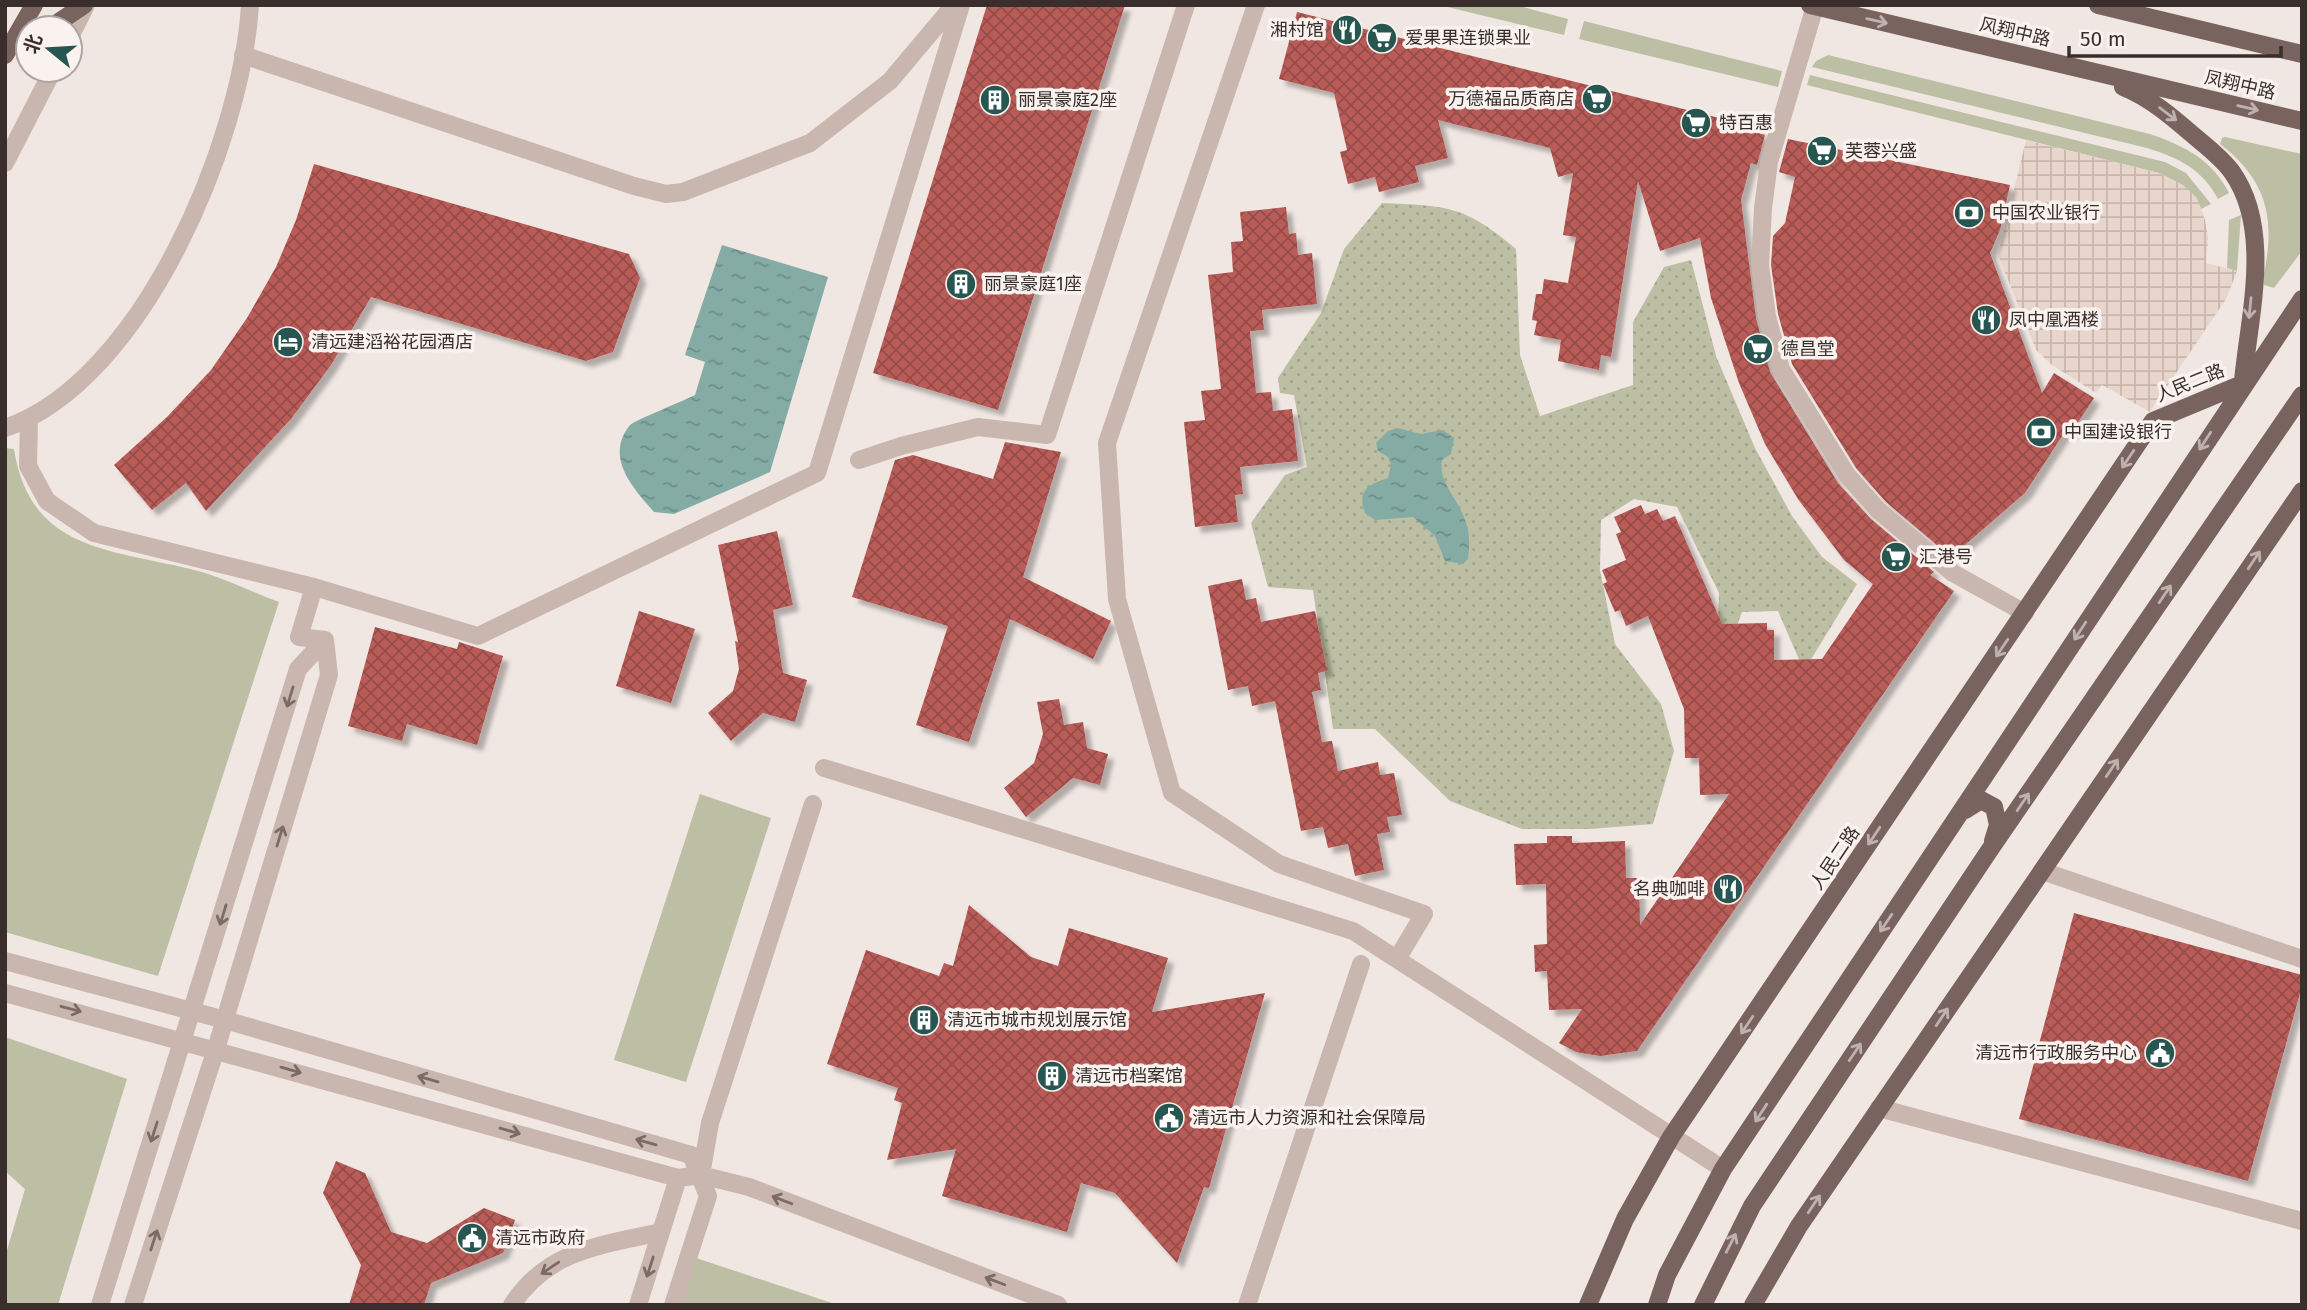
<svg xmlns="http://www.w3.org/2000/svg" width="2307" height="1310" font-family="'Fira Sans','Noto Sans SC',sans-serif">
  <style>
    .grass { fill: #bcbfa3 }
    .garden { fill: url(#garden-dots) }
    .plaza { fill: url(#plaza-grid) }
    .water { fill: url(#water-ripples) }
    .building { fill: url(#building-cross-hatch); filter: url(#shadow) }
    .lines { fill: none; stroke-linecap: round; stroke-linejoin: round }
    .minor { stroke: #c9b6af; stroke-width: 18 }
    .major { stroke: #79635f; stroke-width: 18 }
    .oneway { stroke: #bfb2ae }
    .oneway2 { stroke: #7a6b67 }
    .labels { text-anchor: middle; stroke-width: 7; stroke-linejoin: round; paint-order: stroke }
    .poi-label { font-size: 18px; fill: #392e2c; stroke: #f9f2ef; text-anchor: start }
    .street-label { font-size: 18px; fill: #392e2c; stroke: #f9f2ef }
  </style>
  <defs>
    <pattern id="garden-dots" width="8" height="8" patternUnits="userSpaceOnUse" patternTransform="scale(1.75)"><rect width="8" height="8" fill="#bcbfa3"/><path d="M2 2h.1M6 6h.1" fill="none" stroke="#a2a48c" stroke-width="1.8" stroke-linecap="round"/></pattern>
    <pattern id="plaza-grid" width="8" height="8" patternUnits="userSpaceOnUse" patternTransform="scale(1.75)"><rect width="8" height="8" fill="#e8d5cb"/><path d="M0 4h8M4 0v8" fill="none" stroke="#c8b7ae"/></pattern>
    <pattern id="water-ripples" width="26" height="14" patternUnits="userSpaceOnUse" patternTransform="scale(1.75)"><rect width="26" height="14" fill="#84aca5"/><path d="M2 4q2-2 4 0t4 0M15 11q2-2 4 0t4 0" fill="none" stroke="#6d8c87"/></pattern>
    <pattern id="building-cross-hatch" width="8" height="8" patternUnits="userSpaceOnUse" patternTransform="scale(1.75)"><rect width="8" height="8" fill="#b95c58"/><path d="M0 0l8 8M0 8l8-8" fill="none" stroke="#974c49"/></pattern>
    <filter id="shadow"><feDropShadow dx="6" dy="6" stdDeviation="2" flood-color="#0004"/></filter>
  </defs>
  <rect width="100%" height="100%" fill="#f1e7e2"/>
  <path class="grass" d="M1439,5H1516L1568,19L1564,35Z
    M1584,21L1782,71L1778,87L1579,39Z
    M1828,55L2150,134C2184,146 2212,159 2229,193L2218,199C2202,169 2179,158 2147,148L1812,67L1816,61Z
    M1810,75L2165,162L2186,173L2211,204L2201,209C2193,189 2177,182 2159,173L1807,85Z
    M2225,137L2302,154V251L2274,288L2264,285L2263,278C2276,220 2268,181 2220,144L2222,138Z
    M2241,215L2237,271L2227,268L2229,220Z
    M5,448L14,449C30,552 112,549 194,570C223,577 251,592 279,602L158,976L5,932Z
    M700,794L771,818L686,1082L614,1060Z
    M5,1037L127,1079L58,1305H5V1257L25,1189L5,1171Z
    M696,1258L838,1305H680Z"/>
  <path class="garden" d="M1382,203C1448,206 1464,205 1516,249L1520,355L1540,416L1633,385V322L1664,267L1691,260L1716,356L1755,448L1792,516L1822,557L1857,584L1804,671L1778,611L1742,612L1732,639L1718,628L1719,593L1677,507L1634,499L1601,520L1600,570L1615,644L1661,704L1674,751L1653,824L1590,829H1522L1450,801L1375,729H1333L1313,590L1268,587L1251,523L1285,475L1307,467L1294,395L1280,393L1278,378L1321,313L1344,249Z"/>
  <path class="plaza" d="M2026,140L2159,173L2183,185L2197,198L2205,220L2208,237L2206,263L2237,271L2226,299L2150,412L2102,385L2096,393L2052,365L2036,350L1998,255Z"/>
  <path class="water" d="M722,245L828,277L770,472L674,514L654,512C633,488 604,457 630,425C635,420 684,401 695,395L705,362L685,355Z
    M1397,428L1421,434L1443,430L1454,438L1451,454L1442,460C1438,481 1456,497 1463,515C1470,530 1470,544 1468,559L1463,564L1445,561L1435,536L1413,517L1375,520L1365,513C1356,490 1370,484 1388,478L1391,465L1388,457L1378,451L1376,443L1388,431Z"/>
  <path class="building" d="M987,5H1125L998,410L873,373Z
    M1297,12L1759,128L1758,133L1765,135L1757,165L1751,163L1741,200L1756,318L1770,372L1838,483L1871,519L1934,572L1930,575L1954,591L1637,1051L1600,1056L1576,1052L1559,1043L1582,1009L1549,1010L1547,971L1535,972L1534,945L1547,944L1546,884L1516,885L1514,844L1547,843V836H1572V843L1625,841L1626,878H1639L1640,925L1729,794L1700,795L1699,758H1685L1684,709L1648,616L1626,626L1620,610L1615,612L1603,584L1607,582L1602,570L1626,560L1616,534L1621,532L1614,517L1641,505L1645,514L1657,509L1663,521L1675,516L1722,624L1767,623V630H1774V660L1822,659L1873,584L1844,560L1798,499L1765,444L1739,383L1711,298L1700,238L1660,251L1638,181L1611,357L1601,355L1599,370L1558,361L1561,340L1534,335L1537,321L1532,320L1536,294H1542L1544,279L1568,283L1576,237L1563,235L1573,173L1558,177L1550,148L1438,120L1448,158L1415,166L1419,182L1379,192L1375,177L1348,184L1340,152L1347,150L1334,93L1279,79Z
    M1788,139L2010,185L2000,230L1990,253L2042,393L2054,373L2094,398L2071,433L2066,430L2025,493L1951,557L1886,502L1856,468L1792,364L1778,314L1771,265L1773,236L1785,223L1795,177L1779,172Z
    M314,164L629,254L640,278L613,352L586,361L371,297L331,365L291,419L206,511L186,483L152,510L114,465L167,417L211,370L247,318L276,267L296,220Z
    M1286,207L1289,234L1296,233L1298,255L1312,253L1317,304L1262,310L1264,330L1250,331L1256,393L1271,392L1273,411L1292,409L1298,461L1240,467L1243,494L1235,495L1238,522L1195,527L1184,422L1205,420L1201,391L1221,389L1208,275L1233,272L1231,242L1243,241L1240,212Z
    M1005,442L1061,452L1023,577L1111,621L1093,659L1010,619L969,742L916,725L948,626L852,597L895,460L913,455L993,479Z
    M777,531L793,605L773,610L783,673L807,680L795,722L763,713L731,741L708,713L733,691L739,669L735,641L738,642L718,545Z
    M1242,579L1246,600L1256,598L1261,622L1315,611L1327,671L1318,673L1321,690L1312,692L1322,742L1332,741L1338,771L1378,762L1380,775L1394,773L1402,815L1387,817L1390,832L1377,834L1384,870L1355,876L1348,844L1328,848L1323,827L1301,831L1275,701L1252,706L1248,686L1228,690L1208,586Z
    M639,611L695,629L671,703L616,686Z
    M375,627L457,649L459,642L503,656L477,745L407,724L402,741L348,726Z
    M1059,699L1064,725L1083,722L1087,748L1108,754L1100,785L1073,778L1026,817L1004,788L1034,763L1043,734L1037,702Z
    M969,905L1031,957L1058,966L1069,928L1168,958L1152,1012L1265,993L1209,1188L1204,1187L1177,1263L1115,1193L1081,1183L1067,1232L942,1196L956,1149L887,1160L902,1103L894,1100L898,1088L827,1064L866,950L939,976L944,963L953,966Z
    M2074,913L2302,975V986L2248,1181L2019,1119Z
    M336,1161L365,1173L391,1232L427,1243L484,1208L515,1220L503,1253L431,1283L424,1305H349L361,1265L323,1193Z"/>
  <g class="lines">
    <path class="minor" d="M1256,5L1107,443L1117,599L1172,793L1279,864L1424,914L1397,959
      M1815,6L1769,162L1763,208L1760,265L1767,316L1781,369L1847,475L1878,510L1953,573L2025,613
      M70,37L86,5
      M243,55L634,186L666,194L683,192L810,143L890,81L954,5
      M5,163L53,70
      M29,420L28,466L47,501L94,533L314,587L478,636L817,473L961,5
      M5,428C143,381 242,140 250,5
      M859,460L901,446L978,427L1047,435L1186,5
      M314,587L299,637L325,640
      M824,768L1353,931L1723,1169
      M2042,871L2302,959
      M5,961L225,1020L691,1155L708,1196L673,1305
      M5,993L678,1178
      M1879,1108L2302,1221
      M701,1175L710,1123L813,804
      M100,1305L298,669L325,640
      M133,1305L216,1049L329,675L325,640
      M512,1305C547,1250 602,1245 661,1232
      M638,1305L678,1178L701,1175L749,1187L1058,1305
      M1247,1305L1361,964"/>
    <path class="major" d="M1810,5L2302,121
      M2098,5L2302,54
      M50,28L84,5
      M5,55L34,5
      M2123,87C2150,98 2171,116 2193,135C2206,146 2222,158 2232,172C2273,230 2249,316 2243,381
      M1965,810L1981,800L1994,807L1998,825L1993,841
      M1588,1305L1625,1219L1671,1137L2153,421L2242,384
      M1657,1305L1667,1275L1723,1169L2302,299
      M1703,1305L1752,1206L1989,851L2302,395
      M1753,1305L1799,1226L2302,491"/>
  </g>
  <defs><path id="oneway-shaft" d="M-6 0H5M1.5-3L5.5 0L1.5 3" fill="none" stroke-width="1.6" stroke-linecap="round" stroke-linejoin="round" transform="scale(1.75)"/></defs>
  <g class="oneway">
    <use href="#oneway-shaft" transform="translate(1877 21) rotate(13)"/>
    <use href="#oneway-shaft" transform="translate(2248 108) rotate(13)"/>
    <use href="#oneway-shaft" transform="translate(2168 114) rotate(37)"/>
    <use href="#oneway-shaft" transform="translate(2250 308) rotate(96)"/>
    <use href="#oneway-shaft" transform="translate(2205 441) rotate(123)"/>
    <use href="#oneway-shaft" transform="translate(2128 459) rotate(124)"/>
    <use href="#oneway-shaft" transform="translate(2254 560) rotate(-56)"/>
    <use href="#oneway-shaft" transform="translate(2165 594) rotate(-56)"/>
    <use href="#oneway-shaft" transform="translate(2080 631) rotate(123)"/>
    <use href="#oneway-shaft" transform="translate(2002 648) rotate(124)"/>
    <use href="#oneway-shaft" transform="translate(2112 768) rotate(-56)"/>
    <use href="#oneway-shaft" transform="translate(2023 802) rotate(-56)"/>
    <use href="#oneway-shaft" transform="translate(1874 836) rotate(124)"/>
    <use href="#oneway-shaft" transform="translate(1886 923) rotate(124)"/>
    <use href="#oneway-shaft" transform="translate(1942 1017) rotate(-56)"/>
    <use href="#oneway-shaft" transform="translate(1747 1025) rotate(124)"/>
    <use href="#oneway-shaft" transform="translate(1855 1052) rotate(-56)"/>
    <use href="#oneway-shaft" transform="translate(1761 1113) rotate(123)"/>
    <use href="#oneway-shaft" transform="translate(1814 1204) rotate(-56)"/>
    <use href="#oneway-shaft" transform="translate(1731 1243) rotate(-63)"/>
  </g>
  <g class="oneway2">
    <use href="#oneway-shaft" transform="translate(290 697) rotate(107)"/>
    <use href="#oneway-shaft" transform="translate(280 836) rotate(-73)"/>
    <use href="#oneway-shaft" transform="translate(223 915) rotate(107)"/>
    <use href="#oneway-shaft" transform="translate(71 1009) rotate(15)"/>
    <use href="#oneway-shaft" transform="translate(291 1070) rotate(16)"/>
    <use href="#oneway-shaft" transform="translate(428 1079) rotate(-164)"/>
    <use href="#oneway-shaft" transform="translate(510 1131) rotate(16)"/>
    <use href="#oneway-shaft" transform="translate(154 1132) rotate(108)"/>
    <use href="#oneway-shaft" transform="translate(646 1142) rotate(-164)"/>
    <use href="#oneway-shaft" transform="translate(782 1200) rotate(-159)"/>
    <use href="#oneway-shaft" transform="translate(154 1240) rotate(-72)"/>
    <use href="#oneway-shaft" transform="translate(650 1267) rotate(108)"/>
    <use href="#oneway-shaft" transform="translate(550 1268) rotate(146)"/>
    <use href="#oneway-shaft" transform="translate(995 1281) rotate(-159)"/>
  </g>
  <defs>
    <g id="restaurant-disc" transform="scale(1.575)"><circle r="9.5" fill="#26564f" stroke="#f9f2ef"/><path d="M-5-6h1v4h1v-4h1v4h1v-4h1v5L-1.5 .5V6h-2V.5L-5-1ZM5-6V6H3V1.5H1.5Q1.5-4 5-6Z" fill="#fff"/></g>
    <g id="supermarket-disc" transform="scale(1.575)"><circle r="9.5" fill="#26564f" stroke="#f9f2ef"/><path d="M-6-5.5h2.5l.6 2H6L4.5 2H-2.5L-4.4-4H-6ZM-1.5 3.2a1.3 1.3 0 1 0 .1 0ZM3 3.2a1.3 1.3 0 1 0 .1 0Z" fill="#fff"/></g>
    <g id="building-disc" transform="scale(1.575)"><circle r="9.5" fill="#26564f" stroke="#f9f2ef"/><path d="M-4-6H4V6H1V3H-1V6H-4ZM-2.5-4.3h1.7v1.8h-1.7ZM.8-4.3h1.7v1.8H.8ZM-2.5-1h1.7V.8h-1.7ZM.8-1h1.7V.8H.8Z" fill="#fff"/></g>
    <g id="bank-disc" transform="scale(1.575)"><circle r="9.5" fill="#26564f" stroke="#f9f2ef"/><path d="M-6-4H6V4H-6ZM0-2.3a2.3 2.3 0 1 0 0 4.6a2.3 2.3 0 1 0 0-4.6Z" fill="#fff"/></g>
    <g id="hotel-disc" transform="scale(1.575)"><circle r="9.5" fill="#26564f" stroke="#f9f2ef"/><path d="M-6-4.5h1.5V1H6V5H4.5V3h-9V5H-6ZM-4 0a1.8 1.8 0 1 1 3.6 0ZM.5 0V-2.5h3Q6-2.5 6 0Z" fill="#fff"/></g>
    <g id="civic-disc" transform="scale(1.575)"><circle r="9.5" fill="#26564f" stroke="#f9f2ef"/><path d="M-.6-6.5H3V-4.5H.6V-3L4-1V1h2V6H-6V1h2V-1L-.6-3ZM-1.2 2.5V6h2.4V2.5Z" fill="#fff"/></g>
  </defs>
  <g fill-rule="evenodd">
    <use href="#restaurant-disc" x="1347" y="30"/>
    <use href="#supermarket-disc" x="1382" y="38"/>
    <use href="#supermarket-disc" x="1597" y="99"/>
    <use href="#building-disc" x="995" y="100"/>
    <use href="#supermarket-disc" x="1696" y="123"/>
    <use href="#supermarket-disc" x="1822" y="151"/>
    <use href="#bank-disc" x="1969" y="213"/>
    <use href="#building-disc" x="961" y="284"/>
    <use href="#restaurant-disc" x="1986" y="320"/>
    <use href="#hotel-disc" x="288" y="342"/>
    <use href="#supermarket-disc" x="1758" y="349"/>
    <use href="#bank-disc" x="2041" y="432"/>
    <use href="#supermarket-disc" x="1896" y="557"/>
    <use href="#restaurant-disc" x="1728" y="889"/>
    <use href="#building-disc" x="924" y="1020"/>
    <use href="#civic-disc" x="2160" y="1053"/>
    <use href="#building-disc" x="1052" y="1076"/>
    <use href="#civic-disc" x="1169" y="1118"/>
    <use href="#civic-disc" x="472" y="1238"/>
  </g>
  <g class="labels">
    <g class="poi-label">
      <text x="1324" y="36" text-anchor="end">湘村馆</text>
      <text x="1405" y="44">爱果果连锁果业</text>
      <text x="1574" y="105" text-anchor="end">万德福品质商店</text>
      <text x="1018" y="106">丽景豪庭2座</text>
      <text x="1719" y="129">特百惠</text>
      <text x="1845" y="157">芙蓉兴盛</text>
      <text x="1992" y="219">中国农业银行</text>
      <text x="984" y="290">丽景豪庭1座</text>
      <text x="2009" y="326">凤中凰酒楼</text>
      <text x="311" y="348">清远建滔裕花园酒店</text>
      <text x="1781" y="355">德昌堂</text>
      <text x="2064" y="438">中国建设银行</text>
      <text x="1919" y="563">汇港号</text>
      <text x="1705" y="895" text-anchor="end">名典咖啡</text>
      <text x="947" y="1026">清远市城市规划展示馆</text>
      <text x="2137" y="1059" text-anchor="end">清远市行政服务中心</text>
      <text x="1075" y="1082">清远市档案馆</text>
      <text x="1192" y="1124">清远市人力资源和社会保障局</text>
      <text x="495" y="1244">清远市政府</text>
    </g>
    <g class="street-label">
      <text transform="translate(2015 32) rotate(13)" y="6">风翔中路</text>
      <text transform="translate(2240 85) rotate(13)" y="6">凤翔中路</text>
      <text transform="translate(2190 383) rotate(-22)" y="6">人民二路</text>
      <text transform="translate(1835 858) rotate(-56)" y="6">人民二路</text>
    </g>
  </g>
  <rect width="2307" height="1310" fill="none" stroke="#392e2c" stroke-width="14"/>
  <g transform="translate(49 49) rotate(288)"><circle r="33" fill="#f9f2ef" stroke="#aca4a1" stroke-width="2"/>
  <path d="M0-5L12 26L0 18L-12 26Z" fill="#26564f"/>
  <text y="-10" font-size="19" font-weight="bold" text-anchor="middle" fill="#392e2c">北</text>
  </g>
  <path d="M2069 46v10h212v-10" fill="none" stroke="#392e2c" stroke-width="3.5"/>
  <text x="2080" y="46" font-size="21" fill="#392e2c" stroke="#f9f2ef" stroke-width="5" paint-order="stroke">50 m</text>
</svg>
